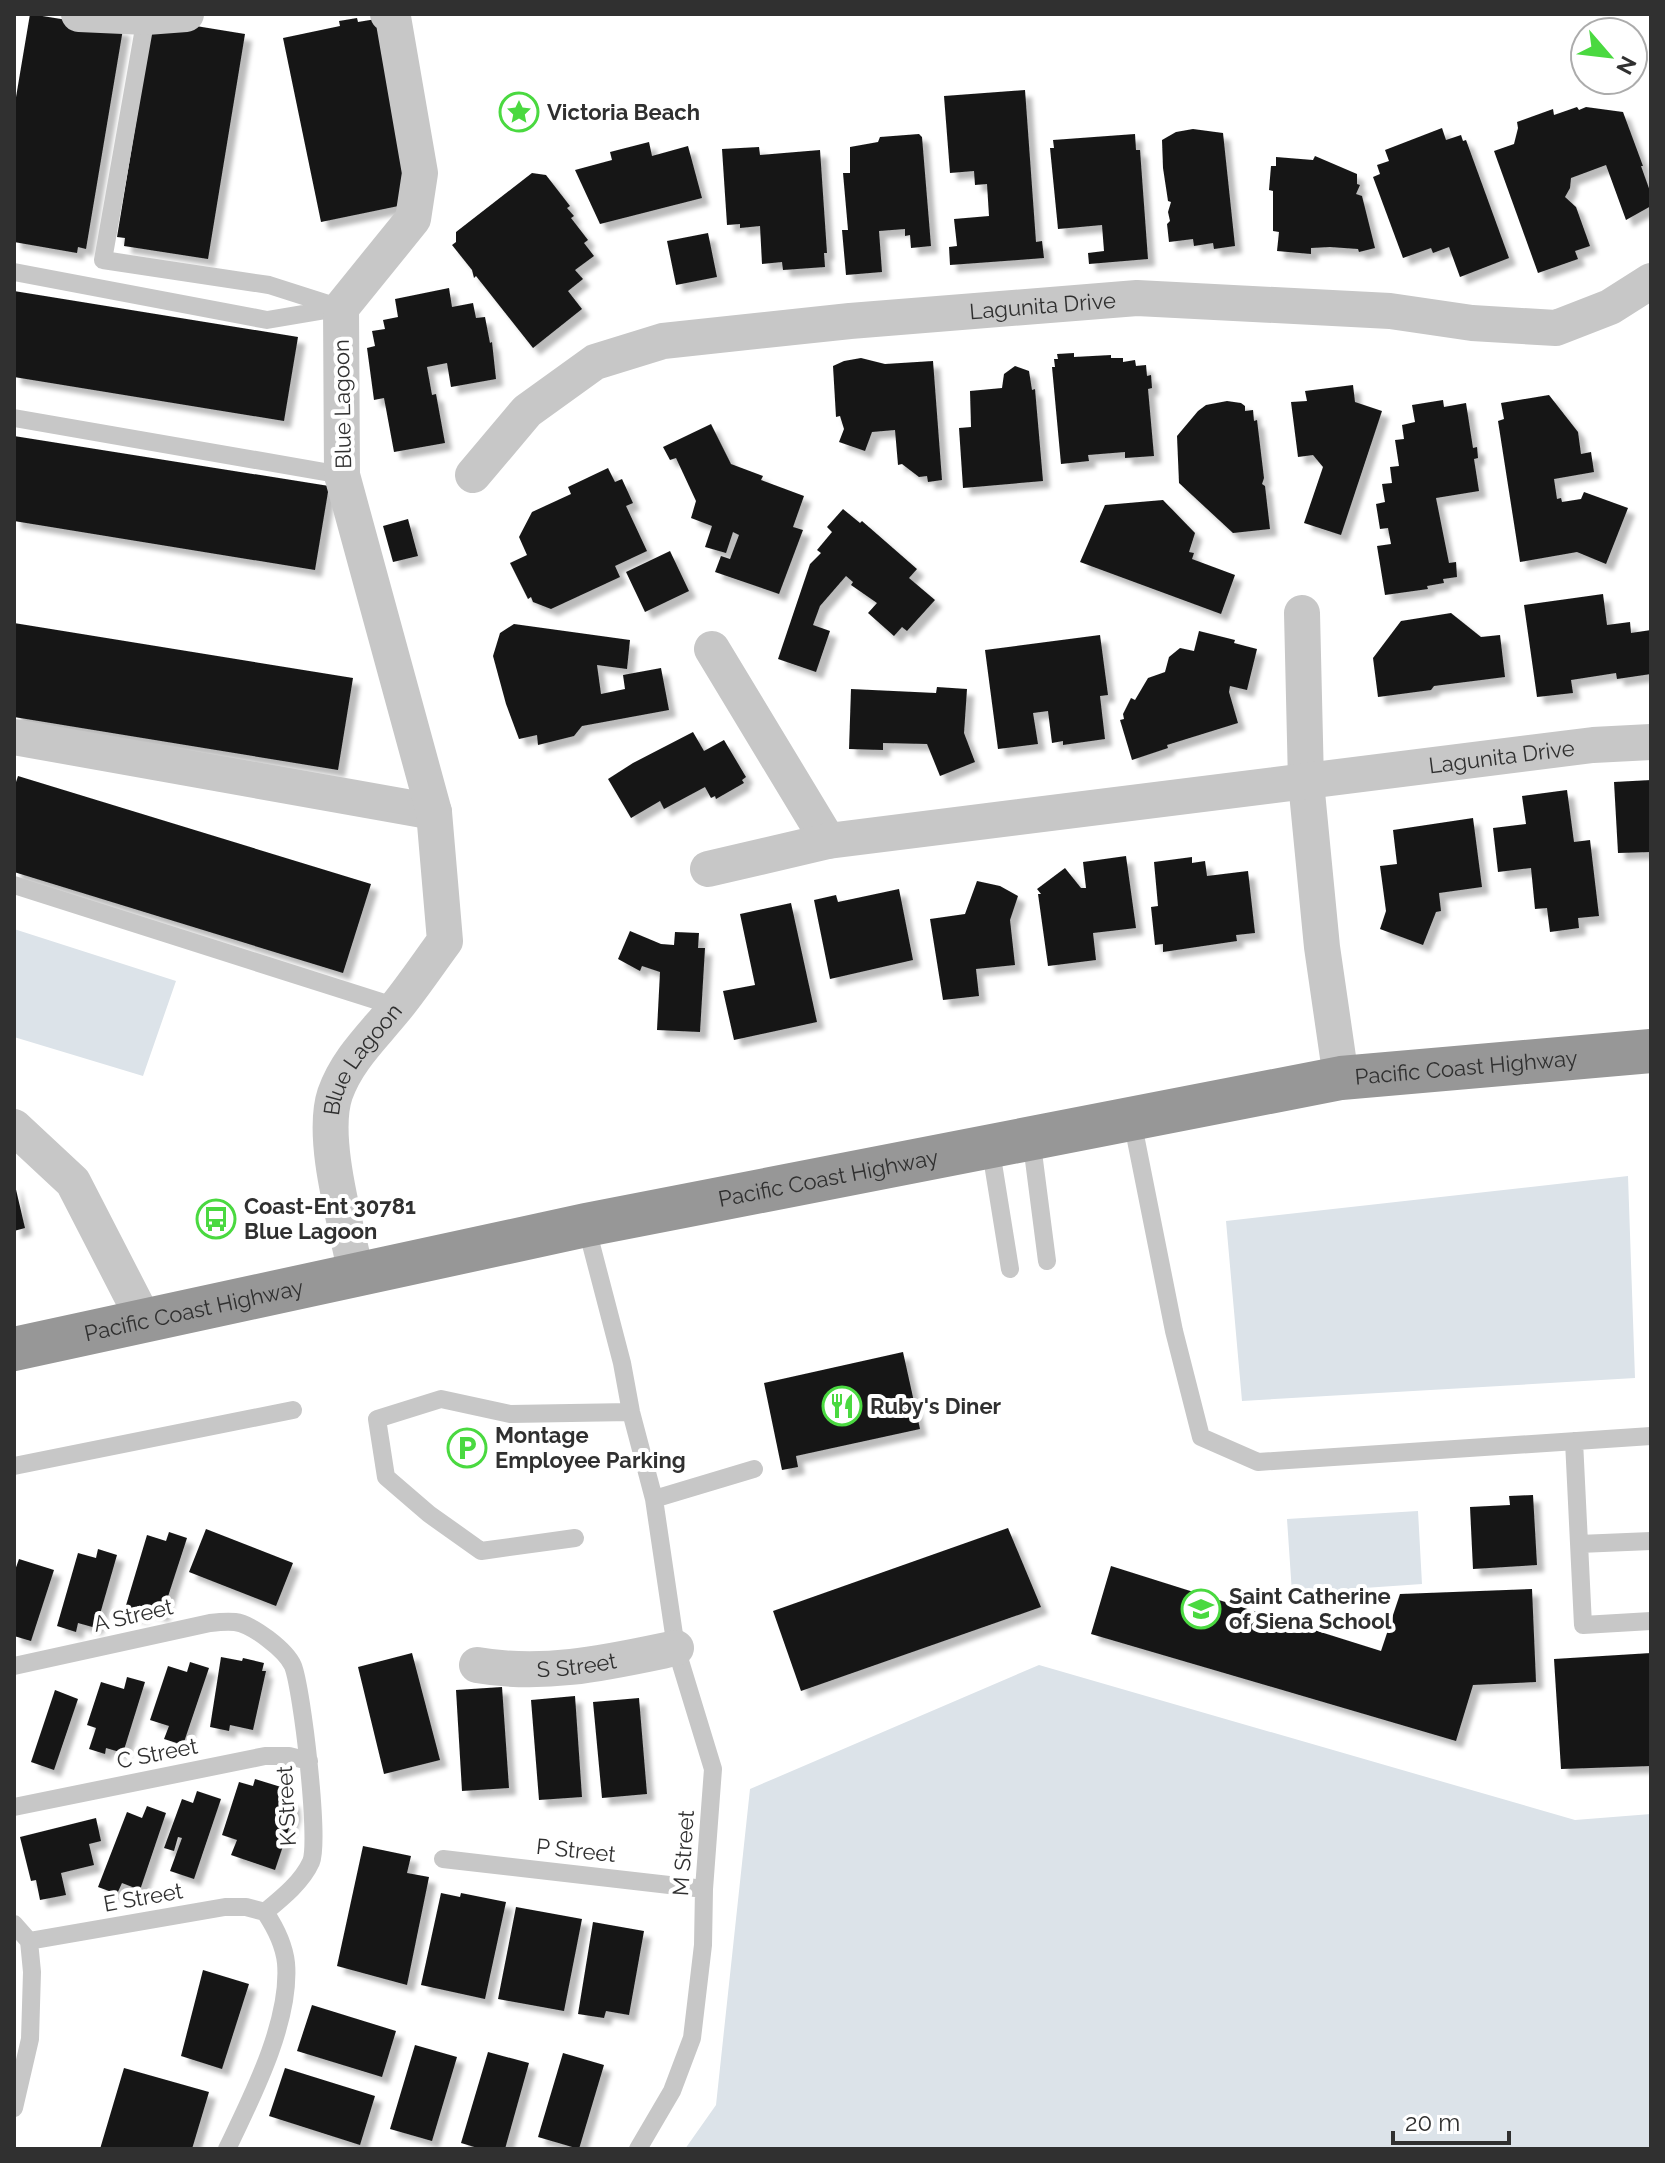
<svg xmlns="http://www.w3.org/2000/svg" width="1665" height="2163" font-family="Raleway,sans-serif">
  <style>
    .green { fill: #dce3e9 }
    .building { fill: #171717; filter: url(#shadow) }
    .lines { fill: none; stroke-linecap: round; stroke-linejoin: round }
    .lane { stroke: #c7c7c7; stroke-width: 18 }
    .street { stroke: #c7c7c7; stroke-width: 36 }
    .highway { stroke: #979797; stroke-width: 44 }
    .labels { text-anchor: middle; stroke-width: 8; stroke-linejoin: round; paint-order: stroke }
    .poi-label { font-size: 22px; font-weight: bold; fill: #303030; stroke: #fff; text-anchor: start }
    .street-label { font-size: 22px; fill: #303030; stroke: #fff }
  </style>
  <defs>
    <filter id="shadow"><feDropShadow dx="7" dy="7" stdDeviation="2" flood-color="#0004"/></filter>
  </defs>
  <rect width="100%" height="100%" fill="#fff"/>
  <path class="green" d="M14,929L176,981L143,1076L14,1037Z
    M1628,1176L1635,1378L1242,1401L1226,1221Z
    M1418,1511L1422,1584L1292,1593L1287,1519Z
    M1039,1665L1575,1820L1651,1814V2149H685L716,2105L750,1789Z"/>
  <path class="building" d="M30,14L123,29L86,249L78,247L77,253L14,242V109Z
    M357,18L358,22L376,19L413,203L321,222L283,38L340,26L339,21Z
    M153,19L245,34L208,259L124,246L125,238L117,237Z
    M1025,90L1036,242L1042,241L1044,258L950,265L949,247L957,246L954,219L989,216L987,184L975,185L974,171L950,173L944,96Z
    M1577,107L1579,110L1586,107L1623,112L1643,166H1641L1651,194V206L1626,220L1606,165L1571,178L1570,188L1565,197L1576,207L1590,246L1575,251L1578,259L1538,273L1494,151L1514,144L1518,128L1517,122L1553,109L1554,115Z
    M1442,128L1446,140L1461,135L1463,141L1466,140L1509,258L1460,277L1449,247L1433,253L1431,248L1403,258L1373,177L1380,174L1377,165L1389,161L1385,150Z
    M1193,129L1223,133L1235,246L1214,249L1213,243L1194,246L1193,239L1169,242L1167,224L1170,221L1168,212L1171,202L1168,201L1163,168L1162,140L1176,132Z
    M919,134L922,137L931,246L911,248L910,235L905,236V229L879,231L882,272L846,275L842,230H848L843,173H850V147L878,142L880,137Z
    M1135,134L1136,150H1140L1148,259L1089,264L1088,253L1104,251L1102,225L1058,229L1050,148H1054L1053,140Z
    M649,142L652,156L688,146L702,198L600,224L575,170L612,160L610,152Z
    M759,147L760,155L820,150L827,253H824L825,267L783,270L782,262L762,264L760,226L740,228V224L727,225L722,149Z
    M1315,156L1357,174V184L1360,185L1356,194L1362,196L1375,248L1359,252L1358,249L1330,247L1311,248V254L1277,251L1279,232L1273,231V191L1269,190L1271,166H1276V157L1313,160Z
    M532,173L546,175L570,206L567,208L574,216L571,218L588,240L584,243L594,256L575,270L583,279L568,291L582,309L533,348L476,276L474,278L472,270L452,245L456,242V232Z
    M708,233L717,277L676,285L667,241Z
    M449,288L452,307L473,303L476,318L485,317L490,343L492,342L496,379L451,387L447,363L427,367L432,395L436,394L445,443L394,452L384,398L374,400L367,348L375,346L372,331L385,329L383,320L398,317L395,299Z
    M14,291L298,337L284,421L14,377Z
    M1074,353V357L1111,355V358H1123V362L1135,360L1136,366L1146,365L1147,376L1151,375L1152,388L1148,389L1154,456L1125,458V452L1088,455L1089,461L1061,464L1052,367H1055L1054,359H1058L1057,354Z
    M861,358L885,364L933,361L942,480L928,482L927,476L919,477L902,464L898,465L895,430L872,432L865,451L839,442L844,429L840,416L836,417L833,366L844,361Z
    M1015,366L1029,371L1032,390L1035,389L1043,481L963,488L959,428L971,427L970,391L1002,388L1004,374Z
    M1353,385L1355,402L1382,411L1341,535L1304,523L1323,467L1313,455L1298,457L1291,402L1307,401L1305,391Z
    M1549,395L1578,432L1581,454L1591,452L1594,472L1554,479L1557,499L1561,498L1562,502L1581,499L1584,492L1628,508L1606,564L1577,552L1520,562L1498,421L1504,419L1501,403Z
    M1443,400L1444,407L1466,403L1473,448L1477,447L1478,458L1474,459L1479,491L1436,498L1449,563L1456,562L1457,577L1443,579L1444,583L1427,586L1428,589L1385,595L1377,546L1391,544L1388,528L1380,529L1376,504L1385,502L1382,484L1392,483L1390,467L1399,466L1395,440L1404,439L1402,425L1415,422L1412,405Z
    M1227,401L1241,403L1245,406V411L1253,410L1254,421L1257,420L1264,478L1262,484L1265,486L1270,529L1233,533L1179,483L1177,436L1198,411L1206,405Z
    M711,424L731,464L763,476L761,480L804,496L793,527L803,530L779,594L715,572L721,556L730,559L739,535L733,532L726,553L705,547L712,526L691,518L696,501L676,458L670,460L663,447Z
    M14,436L329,486L315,570L14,521Z
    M608,468L615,482L622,479L633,503L626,506L647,551L615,566L620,577L551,609L533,602L531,597L528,599L510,563L527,555L519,537L532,512L571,494L568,487Z
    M1163,500L1195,533L1189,552L1194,553L1192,559L1235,575L1221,614L1080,562L1105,505Z
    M843,509L860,523L862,521L917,569L909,578L935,600L907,631L902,627L894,636L868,613L877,603L851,585L853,582L846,576L820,606L813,625L830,631L816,672L778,659L810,564L821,553L817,550L832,532L827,527Z
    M408,519L418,556L393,562L383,526Z
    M670,551L689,591L645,612L626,572Z
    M1603,594L1607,625L1630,622L1631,633L1651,630V674L1617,679L1616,673L1571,680L1573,693L1537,697L1524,605Z
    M1451,613L1481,637L1500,635L1505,677L1434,686L1431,690L1378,697L1373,658L1401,621Z
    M14,623L353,678L338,770L14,717Z
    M514,624L630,640L627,669L597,665L601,694L625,689L623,675L661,668L669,710L582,726L574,736L538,745L537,735L519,739L506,704L493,656L500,633Z
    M1199,631L1235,640L1234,643L1257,649L1247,690L1230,686L1229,692L1238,723L1167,745L1168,748L1132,760L1120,720L1124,719L1123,714L1131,698L1135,700L1148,678L1165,672L1169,657L1180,648L1194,651Z
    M1100,635L1108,695L1100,696L1105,739L1063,745V741L1052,743L1048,711L1033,713L1038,744L998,749L985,650Z
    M937,687L967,689L964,733L975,762L940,776L927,744L883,743V750L849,749L851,689L936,693Z
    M693,732L704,751L724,740L746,777L742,780L744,783L716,799L715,796L711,798L705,787L664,809L660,801L631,818L608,779L633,763Z
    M18,776L371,884L343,973L14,872V788Z
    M1651,780V852L1618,853L1614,782Z
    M1567,790L1574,842L1590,840L1599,916L1578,918L1579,928L1550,932L1547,908L1535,909L1531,868L1498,872L1493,828L1526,824L1522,796Z
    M1473,818L1482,887L1439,893L1441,911L1436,912L1423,945L1380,929L1386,911L1380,866L1397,864L1393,830Z
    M1126,856L1136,928L1093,933L1096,960L1048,966L1038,894H1041L1037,889L1065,868L1081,888H1086L1083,862Z
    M1192,857V863L1205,861L1207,876L1248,871L1255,933L1236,935L1237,941L1163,952V944L1155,945L1151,907L1158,906L1154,862Z
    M977,881L1000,886L1018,896L1010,920L1015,965L976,969L979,996L943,1000L930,919L965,914Z
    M899,889L913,960L830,979L814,900L836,895L838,902Z
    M791,903L817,1022L734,1040L723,991L755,985L740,914Z
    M630,931L661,944L674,945L675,932L699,933L698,948H705L700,1032L657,1030L660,972L642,966L640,971L618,959Z
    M14,1181L25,1228L14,1231Z
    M903,1352L920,1429L796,1456L798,1467L782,1470L764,1383Z
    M1533,1495L1537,1565L1473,1569L1470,1507L1510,1505L1509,1496Z
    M1008,1528L1041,1607L801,1691L773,1611Z
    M206,1529L293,1563L276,1606L189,1572Z
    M169,1532L187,1538L162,1615L144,1609L141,1617L124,1612L147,1535L166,1541Z
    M98,1549L117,1555L96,1628L78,1623L76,1632L57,1626L78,1553L96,1558Z
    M19,1559L54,1570L31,1641L14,1636V1573Z
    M1111,1566L1381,1651L1400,1594L1532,1589L1536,1682L1473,1685L1456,1741L1091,1634Z
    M412,1653L440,1760L384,1774L358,1667Z
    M1651,1653V1766L1561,1769L1554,1659Z
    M221,1657L242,1661L243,1658L264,1663L262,1671H266L253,1730L230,1725L229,1731L210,1727Z
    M190,1662L209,1668L183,1745L164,1739L169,1726L150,1720L168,1666L187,1672Z
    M127,1677L145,1682L123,1753L106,1748L105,1754L89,1749L96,1728L87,1725L101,1682L124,1689Z
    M502,1687L509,1788L462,1791L456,1690Z
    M55,1690L78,1699L54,1770L31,1762Z
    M575,1696L582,1797L539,1800L531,1700Z
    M639,1698L647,1794L602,1798L593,1702Z
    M255,1779L281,1787L278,1796L293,1801L294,1813L275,1870L231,1855L237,1840L222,1835L239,1782L253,1786Z
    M197,1791L221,1799L194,1879L170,1871L182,1838L178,1837L174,1851L164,1848L182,1799L193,1803Z
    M147,1806L166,1813L140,1890L122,1883L117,1894L98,1887L127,1812L142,1818Z
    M96,1818L101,1841L89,1844L94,1865L61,1873L66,1895L40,1900L36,1880L31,1881L20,1837Z
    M363,1846L411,1856L407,1873L429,1877L407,1985L337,1966Z
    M441,1893L460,1897L461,1893L506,1902L485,1999L421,1985Z
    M516,1907L582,1919L564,2011L498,1999Z
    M593,1922L644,1931L629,2015L606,2011L604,2018L578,2014Z
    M203,1970L249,1984L222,2069L181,2056Z
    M312,2005L396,2031L382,2077L297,2051Z
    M415,2045L457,2057L432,2141L390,2129Z
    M488,2052L529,2063L505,2149H481L461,2143Z
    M563,2053L604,2065L579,2149L538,2137Z
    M124,2068L209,2092L192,2149H100Z
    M285,2068L375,2096L360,2145L269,2116Z"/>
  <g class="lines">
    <path class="lane" d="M146,17L103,260L269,285L341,308
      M14,272L267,320L338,308
      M14,418L342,475
      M14,885L397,1007
      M1132,1120L1174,1331L1201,1437L1258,1462L1651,1436
      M1031,1137L1047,1261
      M990,1145L1010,1269
      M586,1225L622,1363L631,1412L654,1499L676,1648L713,1769L704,1889L703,1945L692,2038L672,2091L638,2149
      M1574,1441L1583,1625L1651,1621
      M14,1466L293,1410
      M654,1499L754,1469
      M575,1538L481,1551L429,1514L386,1477L377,1419L441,1399L510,1414L631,1412
      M1579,1544L1651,1541
      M14,1666L210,1623C218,1622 227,1621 235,1622C252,1624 286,1650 293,1666C302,1689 320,1841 311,1862C302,1882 282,1898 265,1912
      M14,1807L265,1756H289L309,1761
      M443,1859L704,1889
      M14,1924L29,1941L32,1972L30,2039L14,2108
      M29,1941L225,1907H246L265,1912
      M227,2149C252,2097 291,2021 286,1963C284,1944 275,1927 265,1912"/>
    <g class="street">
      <path d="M79,14L146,17L186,14"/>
      <path id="s1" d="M473,475L527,411L595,362L663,341L850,321L1137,298L1390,311L1472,323L1556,328L1610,307L1651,281"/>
      <path d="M1302,613L1306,782L1322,947L1341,1078"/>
      <path d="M712,649L828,841"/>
      <path d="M14,737L434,812"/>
      <path id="s2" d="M708,869L828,841L1593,745L1651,742"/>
      <path d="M14,1127L73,1182L144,1320"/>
      <path id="s3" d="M356,1274C347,1227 320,1139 335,1094C347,1060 372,1037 394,1010C412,988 428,964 445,941L434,812L342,475L341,308L413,219L420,173L393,17L388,14"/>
      <path id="s4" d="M477,1665C546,1677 609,1662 676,1648"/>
    </g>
    <path class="highway" id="s5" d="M14,1349L586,1225L1341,1078L1651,1051"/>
  </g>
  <defs>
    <g id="sight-ring" transform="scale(2)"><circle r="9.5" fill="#fff" stroke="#4ad940" stroke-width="1.5"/><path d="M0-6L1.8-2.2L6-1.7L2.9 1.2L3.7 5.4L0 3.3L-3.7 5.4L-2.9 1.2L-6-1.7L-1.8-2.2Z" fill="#4ad940"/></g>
    <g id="bus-ring" transform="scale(2)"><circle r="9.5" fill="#fff" stroke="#4ad940" stroke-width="1.5"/><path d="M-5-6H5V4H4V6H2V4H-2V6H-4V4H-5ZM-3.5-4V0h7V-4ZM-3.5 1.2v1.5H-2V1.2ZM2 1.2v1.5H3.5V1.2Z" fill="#4ad940"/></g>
    <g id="restaurant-ring" transform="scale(2)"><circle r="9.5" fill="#fff" stroke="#4ad940" stroke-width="1.5"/><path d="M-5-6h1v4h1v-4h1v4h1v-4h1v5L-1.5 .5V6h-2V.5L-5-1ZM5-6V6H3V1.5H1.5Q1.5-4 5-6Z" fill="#4ad940"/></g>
    <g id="parking-ring" transform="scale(2)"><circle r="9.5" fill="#fff" stroke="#4ad940" stroke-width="1.5"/><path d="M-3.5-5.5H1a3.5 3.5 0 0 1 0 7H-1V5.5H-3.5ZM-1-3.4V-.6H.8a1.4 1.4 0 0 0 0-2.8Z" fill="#4ad940"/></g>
    <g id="school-ring" transform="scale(2)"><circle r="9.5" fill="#fff" stroke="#4ad940" stroke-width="1.5"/><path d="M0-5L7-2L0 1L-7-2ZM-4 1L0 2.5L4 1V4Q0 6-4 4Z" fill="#4ad940"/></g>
  </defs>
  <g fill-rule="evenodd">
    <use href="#sight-ring" x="519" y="112"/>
    <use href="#bus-ring" x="216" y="1219"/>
    <use href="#restaurant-ring" x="842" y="1406"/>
    <use href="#parking-ring" x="467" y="1448"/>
    <use href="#school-ring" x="1201" y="1609"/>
  </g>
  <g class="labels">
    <g class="poi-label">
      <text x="547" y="120">Victoria Beach</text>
      <text x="244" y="1214">Coast-Ent 30781<tspan x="244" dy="25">Blue Lagoon</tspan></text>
      <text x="870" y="1414">Ruby's Diner</text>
      <text x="495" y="1443">Montage<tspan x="495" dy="25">Employee Parking</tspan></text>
      <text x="1229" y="1604">Saint Catherine<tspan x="1229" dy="25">of Siena School</tspan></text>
    </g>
    <g class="street-label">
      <text dy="8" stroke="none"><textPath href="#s1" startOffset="620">Lagunita Drive</textPath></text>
      <text transform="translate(342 404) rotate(-91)" y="8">Blue Lagoon</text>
      <text dy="8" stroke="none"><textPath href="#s2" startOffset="802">Lagunita Drive</textPath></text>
      <text dy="8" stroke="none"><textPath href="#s3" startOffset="226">Blue Lagoon</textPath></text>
      <text dy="8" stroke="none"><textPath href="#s5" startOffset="1480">Pacific Coast Highway</textPath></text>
      <text dy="8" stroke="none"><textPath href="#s5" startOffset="832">Pacific Coast Highway</textPath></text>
      <text dy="8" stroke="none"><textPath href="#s5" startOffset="184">Pacific Coast Highway</textPath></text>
      <text transform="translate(133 1615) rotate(-13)" y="8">A Street</text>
      <text dy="8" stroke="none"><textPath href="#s4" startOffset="100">S Street</textPath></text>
      <text transform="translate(157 1753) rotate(-11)" y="8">C Street</text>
      <text transform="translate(286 1806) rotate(-93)" y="8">K Street</text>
      <text transform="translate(576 1850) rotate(6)" y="8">P Street</text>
      <text transform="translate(683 1853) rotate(-86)" y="8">M Street</text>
      <text transform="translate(143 1897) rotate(-10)" y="8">E Street</text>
    </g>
  </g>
  <rect width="1665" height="2163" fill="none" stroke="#303030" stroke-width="32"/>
  <g transform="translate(1609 56) rotate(118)"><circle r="38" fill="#ffffff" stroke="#acacac" stroke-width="2"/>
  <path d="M0-6L14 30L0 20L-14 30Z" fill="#4ad940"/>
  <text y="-12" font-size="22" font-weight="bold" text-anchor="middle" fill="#303030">N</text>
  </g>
  <path d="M1393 2131v12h116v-12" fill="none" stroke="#303030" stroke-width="4"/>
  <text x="1405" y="2131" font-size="24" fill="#303030" stroke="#ffffff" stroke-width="6" paint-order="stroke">20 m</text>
</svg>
